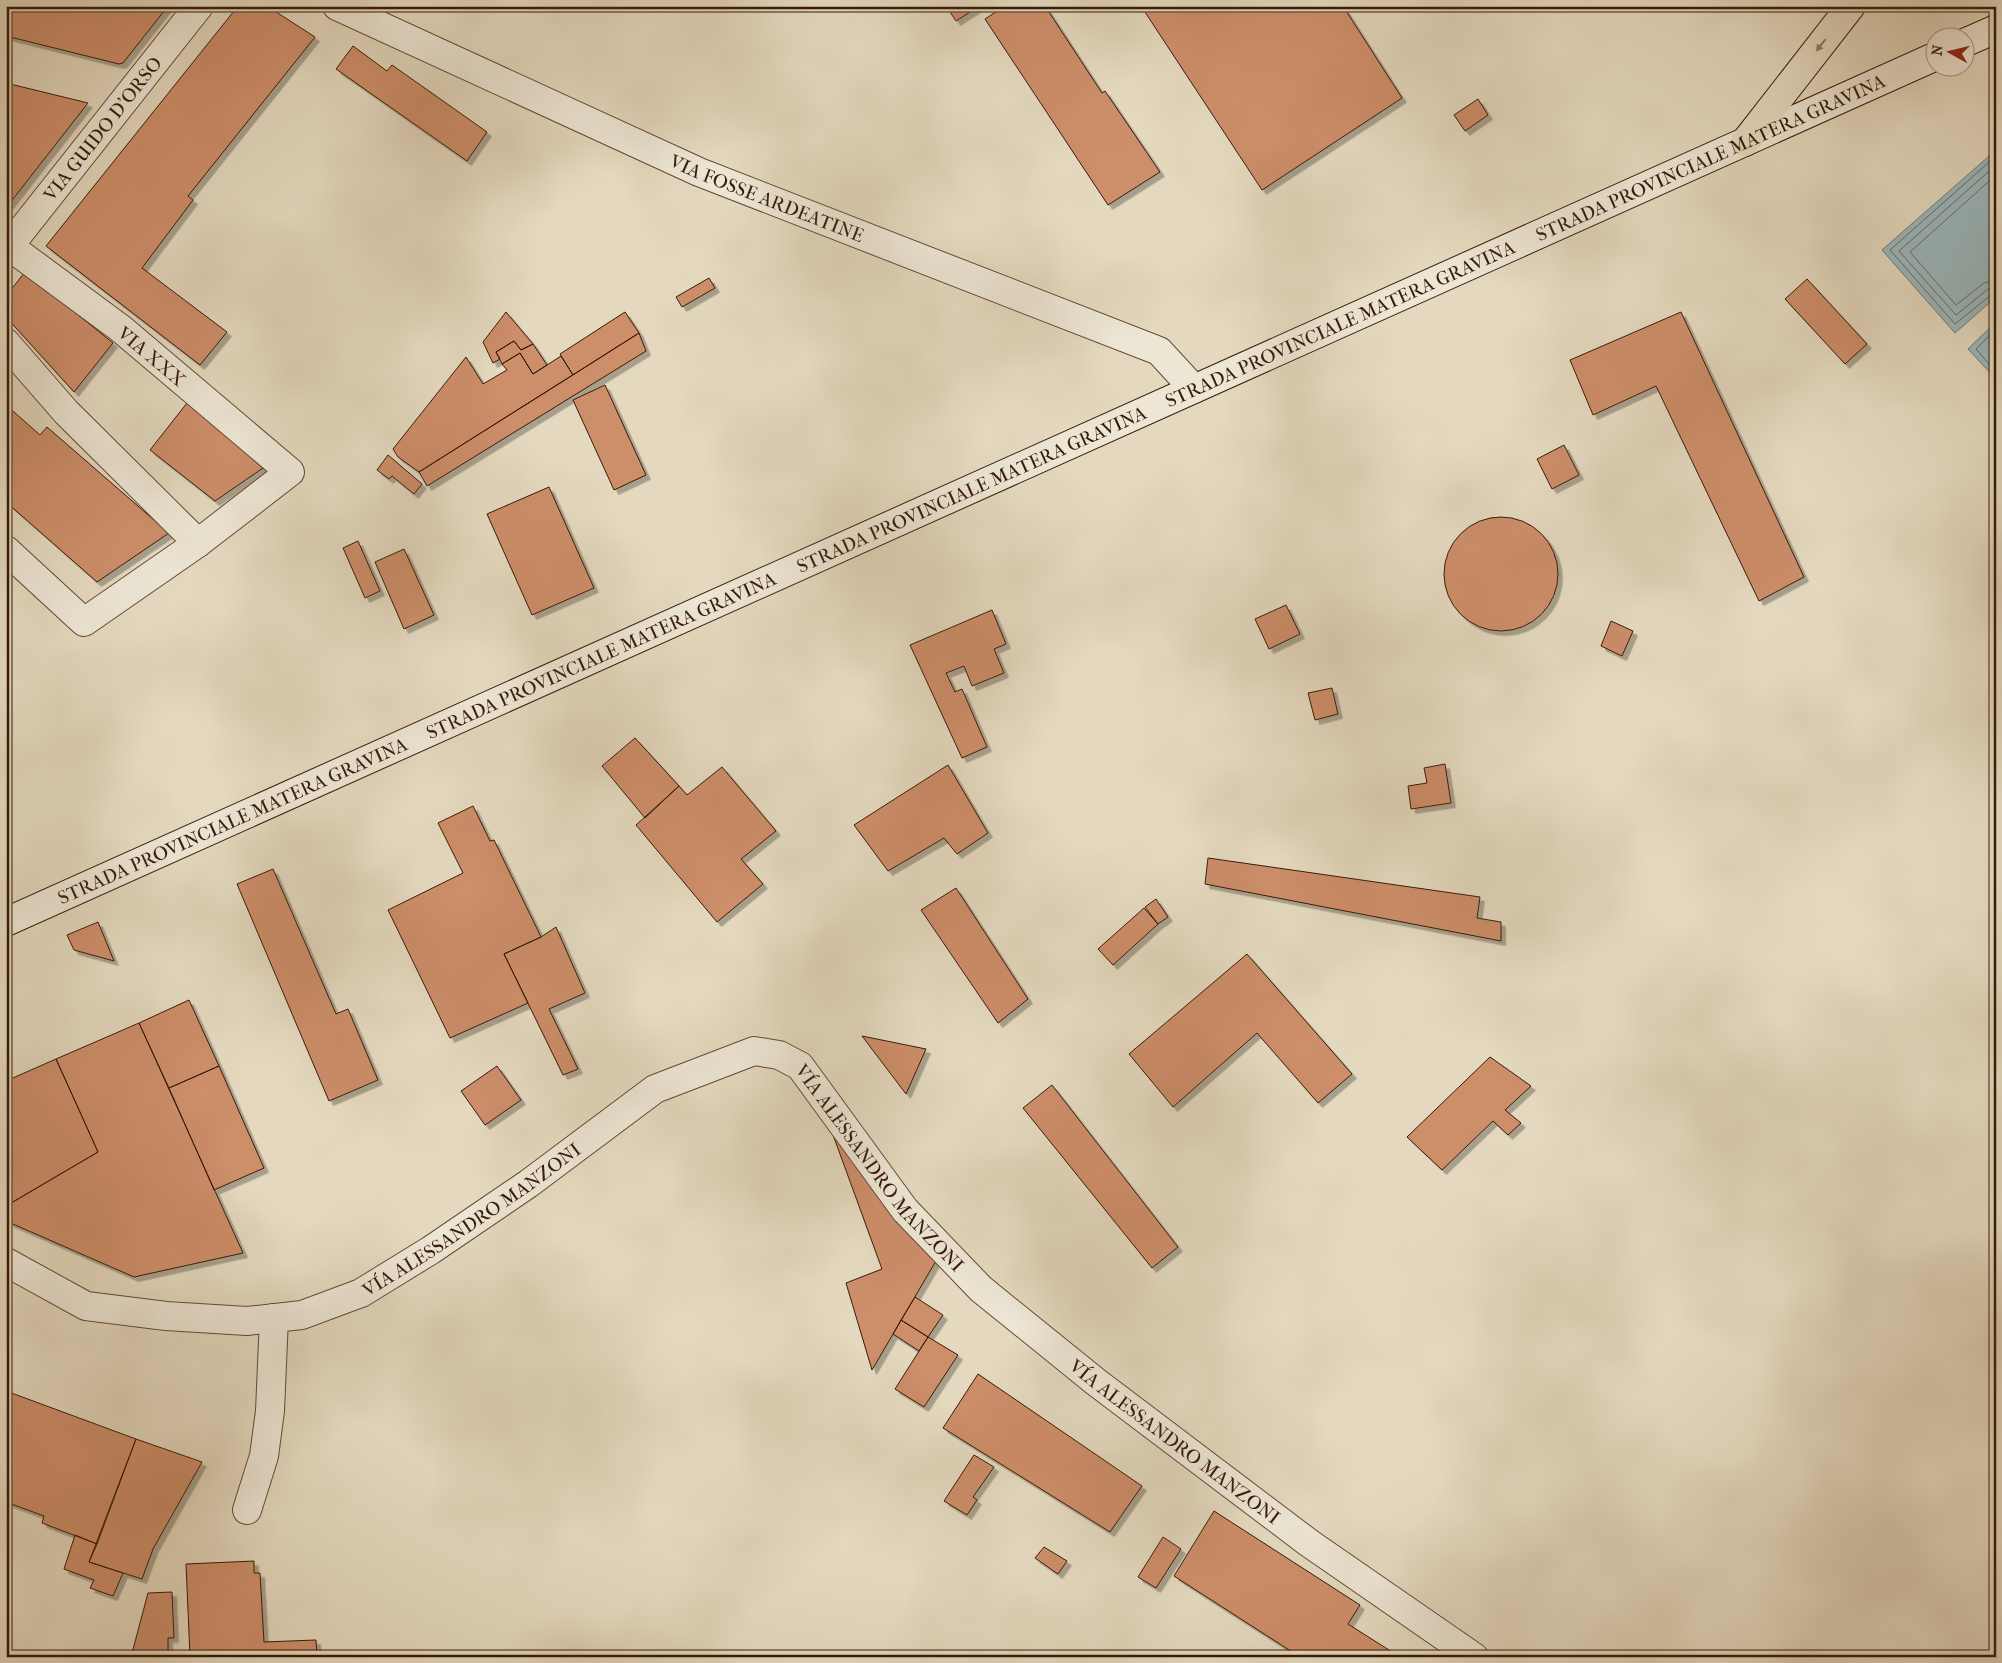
<svg xmlns="http://www.w3.org/2000/svg" width="2002" height="1663" font-family="'IM FELL French Canon',serif">
  <style>
    .water { fill: #9bb7bd; stroke: #737975 }
    .lines { fill: none; stroke-linecap: round; stroke-linejoin: round }
    .shore { stroke: #686962; stroke-width: 1 }
    .building { fill: #cd8e6b; stroke: #361b08; filter: url(#shadow) }
    .street-casing { stroke: #624a36; stroke-width: 30 }
    .secondary-casing { stroke: #361b08; stroke-width: 30 }
    .highway-casing { stroke: #361b08; stroke-width: 30 }
    .street { stroke: #ede6d5; stroke-width: 28 }
    .secondary { stroke: #ede6d5; stroke-width: 28 }
    .highway { stroke: #e4d9bf; stroke-width: 28 }
    .oneway { fill: #8d7a64 }
    .labels { text-anchor: middle; stroke-width: 4; stroke-linejoin: round; paint-order: stroke }
    .street-label { font-size: 19px; fill: #361b08; stroke: #ede6d5 }
  </style>
  <defs>
    <filter id="shadow"><feDropShadow dx="4.5" dy="4.5" stdDeviation="0" flood-color="#0004"/></filter>
  </defs>
  <rect width="100%" height="100%" fill="#e4d9bf"/>
  <filter id="stains"><feTurbulence type="fractalNoise" baseFrequency=".004" numOctaves="4"/><feColorMatrix values="0 0 0 0 .2 0 0 0 0 .09 0 0 0 0 .02 0 0 0 .5 -.17"/></filter>
  <radialGradient id="worn" r=".72"><stop offset=".6" stop-color="#630" stop-opacity="0"/><stop offset="1" stop-color="#630" stop-opacity=".3"/></radialGradient>
  <path class="water" d="M1996,150V297L1955,333L1882,250Z
    M1996,322V379L1968,349Z"/>
  <g class="lines">
    <path class="shore" d="M1996,156L1890,250L1955,324L1991,295L1996,294
      M1996,165L1899,251L1956,315L1988,289L1996,287
      M1996,175L1910,252L1956,305L1984,283L1996,280
      M1996,329L1976,349L1996,372"/>
  </g>
  <path class="building" d="M6,6H168L123,63L119,64L6,36Z
    M238,6H267L315,37L188,196L193,200L142,268L227,332L200,365L46,246Z
    M946,6H977L978,7L956,21Z
    M1005,6H1045L1102,93L1105,91L1160,172L1108,205L985,19Z
    M1141,6H1343L1402,98L1262,190Z
    M353,46L387,71L392,65L487,132L467,161L336,69Z
    M6,83L88,103L6,208Z
    M1478,99L1488,115L1465,131L1454,115Z
    M25,272L113,343L74,392L6,317V296Z
    M709,278L715,288L682,307L676,297Z
    M1807,279L1867,344L1845,364L1785,299Z
    M506,312L533,344L521,350L514,341L496,352L500,359L493,363L483,342Z
    M625,312L639,333L573,375L560,354Z
    M1681,312L1804,577L1759,601L1656,386L1593,415L1570,360Z
    M639,333L646,351L427,486L419,472Z
    M514,341L521,350L533,344L547,365L533,374L520,353L502,364L496,352Z
    M520,353L533,374L561,356L573,375L419,472L398,457L393,449L466,357L483,384L507,370L502,364Z
    M605,385L646,475L614,490L573,400Z
    M187,403L266,466L215,501L150,450Z
    M6,405L40,435L47,427L169,533L97,582L6,502Z
    M1564,445L1579,475L1552,489L1537,459Z
    M388,455L422,484L414,494L392,476L389,479L377,470Z
    M549,487L594,588L532,615L487,514Z
    M1444 574a57 57 0 1 1 114 0a57 57 0 1 1-114 0Z
    M358,541L380,591L365,598L343,548Z
    M404,549L434,615L404,629L375,562Z
    M1286,605L1300,634L1269,649L1255,619Z
    M992,610L1006,644L994,649L1004,673L972,686L964,666L946,673L955,692L962,689L987,747L962,758L910,645Z
    M1611,621L1633,631L1622,656L1601,646Z
    M1332,688L1338,714L1315,720L1308,693Z
    M635,738L679,786L645,818L602,766Z
    M1445,764L1451,803L1411,809L1408,786L1427,783L1424,768Z
    M948,765L988,833L957,854L944,838L888,871L854,825Z
    M722,767L776,831L741,859L763,884L717,922L636,825L679,786L687,795Z
    M473,806L490,841L494,840L541,937L504,954L528,1003L450,1038L388,910L463,873L438,823Z
    M1208,858L1480,897L1477,918L1501,922V941L1205,884Z
    M273,869L336,1014L348,1009L378,1080L329,1101L237,884Z
    M956,888L1028,999L998,1023L921,910Z
    M1156,899L1168,917L1158,924L1145,907Z
    M1144,908L1158,924L1113,965L1098,949Z
    M98,922L114,961L74,950L67,935Z
    M556,927L585,993L549,1009L578,1069L563,1075L504,954L541,937Z
    M1247,954L1352,1074L1318,1103L1257,1033L1173,1107L1129,1054Z
    M189,1000L219,1066L169,1088L139,1023Z
    M139,1023L243,1253L134,1277L6,1221V1206L98,1152L56,1059Z
    M862,1036L926,1049L906,1094Z
    M1490,1057L1531,1086L1505,1110L1521,1123L1508,1135L1493,1121L1442,1170L1407,1137Z
    M56,1059L98,1152L6,1206V1081Z
    M219,1066L264,1168L214,1190L169,1088Z
    M497,1066L521,1100L485,1125L461,1091Z
    M1052,1085L1178,1247L1152,1268L1023,1108Z
    M829,1124L950,1237L872,1370L846,1283L882,1269Z
    M915,1297L943,1315L928,1337L901,1320Z
    M901,1320L928,1337L919,1351L893,1334Z
    M928,1337L958,1355L924,1407L895,1389Z
    M978,1374L1142,1486L1110,1532L943,1428Z
    M6,1391L136,1439L97,1544L42,1523L44,1516L6,1502Z
    M136,1439L202,1462L153,1549L142,1579L89,1562Z
    M974,1455L994,1467L973,1497L977,1500L967,1515L944,1501Z
    M1214,1511L1360,1605L1348,1624L1400,1657H1300L1174,1576Z
    M75,1535L97,1544L89,1562L123,1573L113,1596L90,1588L94,1580L64,1569Z
    M1163,1537L1181,1549L1156,1588L1138,1577Z
    M1044,1547L1067,1561L1058,1574L1035,1558Z
    M254,1561V1573H260L264,1642L316,1640L317,1657H190L186,1564Z
    M172,1592L174,1638H168V1657H131L148,1593Z"/>
  <g class="lines">
    <g class="street-casing">
      <g id="street">
        <path id="s1" d="M337,6L699,172L1159,351L1194,389"/>
        <path id="s2" d="M6,250L199,6"/>
        <path d="M6,343L66,412L198,543"/>
        <path d="M6,550L84,622L198,543L290,472L120,328L9,246"/>
        <path id="s3" d="M6,1262L86,1306L166,1316L247,1321L302,1315L361,1293L431,1250L528,1184L655,1089L754,1051L779,1055L800,1066L905,1210L981,1289L1096,1382L1309,1543L1474,1657"/>
        <path d="M247,1510L264,1456L270,1411L274,1318"/>
      </g>
    </g>
    <g class="secondary-casing">
      <g id="secondary">
        <path d="M1964,43L1996,29"/>
        <path id="s4" d="M6,922L1934,57"/>
      </g>
    </g>
    <g class="highway-casing">
      <path id="highway" d="M1745,142L1851,6"/>
    </g>
    <use href="#street" class="street"/>
    <use href="#secondary" class="secondary"/>
    <use href="#highway" class="highway"/>
  </g>
  <defs><path id="oneway-solid" d="M-6-.8H1V-3.2L6.5 0L1 3.2V.8H-6Z" transform="scale(1.25)"/></defs>
  <use class="oneway" href="#oneway-solid" transform="translate(1821 45) rotate(128)"/>
  <g class="labels">
    <g class="street-label">
      <text dy="7" stroke="none"><textPath href="#s2" startOffset="155">VIA GUIDO D'ORSO</textPath></text>
      <text dy="7" stroke="none"><textPath href="#s4" startOffset="1868">STRADA PROVINCIALE MATERA GRAVINA</textPath></text>
      <text dy="7" stroke="none"><textPath href="#s1" startOffset="471">VIA FOSSE ARDEATINE</textPath></text>
      <text dy="7" stroke="none"><textPath href="#s4" startOffset="1462">STRADA PROVINCIALE MATERA GRAVINA</textPath></text>
      <text transform="translate(152 356) rotate(40)" y="7">VIA XXX</text>
      <text dy="7" stroke="none"><textPath href="#s4" startOffset="1058">STRADA PROVINCIALE MATERA GRAVINA</textPath></text>
      <text dy="7" stroke="none"><textPath href="#s4" startOffset="652">STRADA PROVINCIALE MATERA GRAVINA</textPath></text>
      <text dy="7" stroke="none"><textPath href="#s4" startOffset="248">STRADA PROVINCIALE MATERA GRAVINA</textPath></text>
      <text dy="7" stroke="none"><textPath href="#s3" startOffset="1014">VÍA ALESSANDRO MANZONI</textPath></text>
      <text dy="7" stroke="none"><textPath href="#s3" startOffset="504">VÍA ALESSANDRO MANZONI</textPath></text>
      <text dy="7" stroke="none"><textPath href="#s3" startOffset="1419">VÍA ALESSANDRO MANZONI</textPath></text>
    </g>
  </g>
  <rect width="2002" height="1663" fill="none" stroke="#e4d9bf" stroke-width="25"/>
  <rect x="8" y="8" width="1987" height="1648" fill="none" stroke="#361b08" stroke-width="2.5"/>
  <rect x="12" y="12" width="1977" height="1638" fill="none" stroke="#361b08"/>
  <g transform="translate(1950 52) rotate(278)"><circle r="24" fill="#ede6d5" stroke="#a49583"/>
  <path d="M0-4L9 19L0 12L-9 19Z" fill="#8f2418"/>
  <text y="-8" font-size="14" font-weight="bold" text-anchor="middle" fill="#361b08">N</text>
  </g>
  <rect width="100%" height="100%" filter="url(#stains)"/>
  <rect width="100%" height="100%" fill="url(#worn)"/>
</svg>
